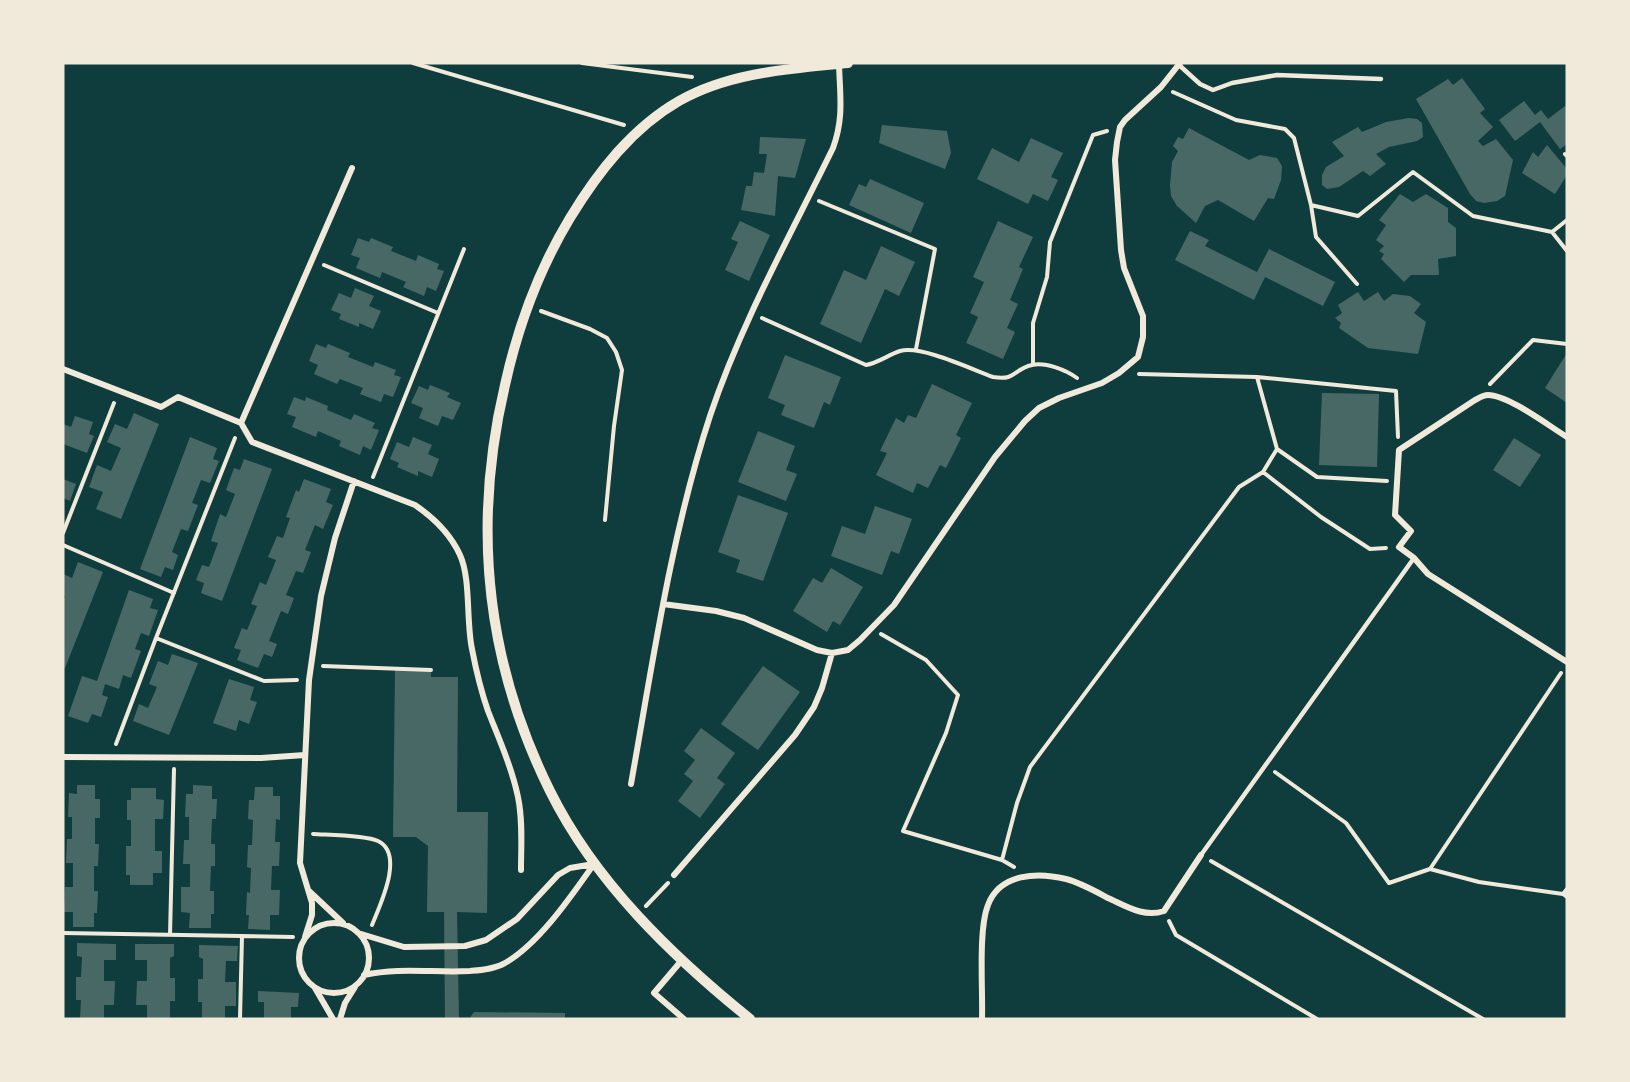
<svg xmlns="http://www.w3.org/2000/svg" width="1630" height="1082" font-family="'Nunito Sans',sans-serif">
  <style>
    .building { fill: #486865 }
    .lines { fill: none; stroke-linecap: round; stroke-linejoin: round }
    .path { stroke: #f1e9da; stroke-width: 4 }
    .service { stroke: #f1e9da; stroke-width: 4.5 }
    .minor { stroke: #f1e9da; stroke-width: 6 }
    .tertiary { stroke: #f1e9da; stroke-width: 10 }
  </style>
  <rect width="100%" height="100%" fill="#0f3d3e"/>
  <path class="building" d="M1462,78L1485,109L1480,113L1493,127L1478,141L1483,146L1496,139L1513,160L1505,196L1497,201L1484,203L1476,201L1470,194L1416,99L1448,79L1453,85Z
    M1524,101L1535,115L1541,110L1548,119L1565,106L1567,108V144L1560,149L1540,122L1515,141L1499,120Z
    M1409,118L1417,119L1422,123L1423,137L1417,141L1389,147L1376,154L1386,164L1370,176L1363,171L1339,187L1327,189L1322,185V175L1326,167L1344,156L1332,142L1358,127L1362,132L1386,122Z
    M882,125L947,131L951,153L945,169L879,143Z
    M1189,128L1249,160L1260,155L1277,158L1282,166L1281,180L1274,199L1268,198L1254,221L1218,200L1205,206L1196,223L1177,206L1171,196L1170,185L1172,162L1178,151L1173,146L1178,137L1183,139Z
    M760,137L806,139L795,178L778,176L775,216L741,210L746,186H752L754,172L764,173L767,154H759Z
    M1031,138L1063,153L1051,177L1058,180L1048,201L1033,194L1028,204L977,179L992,148L1019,162Z
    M1547,145L1567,169V175L1555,194L1522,173L1533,152L1538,157Z
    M870,179L924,203L911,233L849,205L859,184L866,187Z
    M1400,194L1413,202L1426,194L1448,208V222L1456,228V256L1438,259L1439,275H1411L1404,282L1381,259L1384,254L1379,251L1384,246L1376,240L1386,225L1379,220Z
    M740,221L770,235L749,281L725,270L738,242L731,239Z
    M998,221L1033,237L1019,267L1023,269L1010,300L1018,304L1007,328L1015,332L1003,359L966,343L978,317L970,313L984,282L973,277Z
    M1190,231L1209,240L1205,246L1257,272L1269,249L1335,282L1323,306L1265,277L1254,300L1175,260Z
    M358,238L369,242L371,238L393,247L391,251L416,261L418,255L439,264L437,269L444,271L436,291L427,287L424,296L403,287L406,282L382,272L380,278L356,268L360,258L351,255Z
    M881,246L915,262L899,296L885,289L861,343L820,324L844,270L866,280Z
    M355,288L374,296L369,306L381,311L373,329L359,323V327L339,319L341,314L331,310L339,293L351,298Z
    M1358,292L1364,301L1378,292L1384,301L1393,294L1410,296L1421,304L1414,313L1426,322L1418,354L1368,348L1339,328L1341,323L1335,318L1342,313L1338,305Z
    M316,344L326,348L328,344L350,353L348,357L373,367L375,362L396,370L394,375L401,377L393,397L384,394L381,402L360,394L363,388L340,379L337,384L314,374L318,365L309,361Z
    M1567,353V403L1545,388Z
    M785,355L841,377L830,405L824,402L814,428L781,415L785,405L768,398Z
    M932,384L972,403L956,435L961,438L946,468L940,465L928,488L917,483L913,493L876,475L887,453L880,451L896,418L904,423L908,415L916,418Z
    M430,385L450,393L447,397L461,403L453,420L442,416L438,426L419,418L423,408L411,403L419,386L428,390Z
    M1322,393L1379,394L1377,467L1319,465Z
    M294,397L305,401L306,397L328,406L327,410L351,420L354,414L375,423L372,428L379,430L371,450L363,446L360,455L339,446L341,441L318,431L316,437L292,427L296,417L287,414Z
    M134,413L159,424L121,519L96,509L103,492L89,487L97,465L111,471L121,448L107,442L115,424L127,429Z
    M75,416L93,422L89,434L94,436L87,453L63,444V424L71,427Z
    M758,431L795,446L786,470L797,474L786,501L738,482Z
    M190,437L217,448L213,459L219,461L210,483L201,480L192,503L198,505L188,531L181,529L172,552L178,555L173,570L165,567L161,577L140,569Z
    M413,437L432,445L428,454L439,459L432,477L418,471V476L397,467L399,463L390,459L397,442L409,447Z
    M1514,438L1541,455L1520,487L1493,470Z
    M244,459L272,469L222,601L201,593L204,583L196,580L202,565L209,567L218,543L211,541L220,514L226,517L235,494L226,490L234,468L240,470Z
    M63,479L76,484L70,501L63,498Z
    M304,479L331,489L326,502L333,505L323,529L315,525L305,550L311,552L303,573L296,571L286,595L294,598L288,614L281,611L269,641L277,644L272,657L264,654L258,668L237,660L241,650L234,648L242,628L247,630L257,606L251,604L260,582L266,585L276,560L268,557L277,536L283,538L290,518L286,517L296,490L299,492Z
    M738,495L788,513L763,581L736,572L740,560L718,552Z
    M875,506L912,519L899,554L891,551L882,575L831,556L842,526L865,534Z
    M78,562L103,572L65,668L63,667V601L65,596L63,595V574L72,578Z
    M831,568L863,587L840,625L833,621L827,632L793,611L813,578L822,583Z
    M129,590L153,599L150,608L158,610L149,636L141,633L135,649L141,651L131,678L123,675L119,689L105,684L102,695L108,697L101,717L92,714L88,723L68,716L82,676L97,681Z
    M172,654L198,663L169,735L133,721L139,704L148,708L157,687L149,684L158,661L168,665Z
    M763,666L800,692L758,750L721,724Z
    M395,669L431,670V677H458L457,812H488L487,913L457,912L459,1019H445L444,912H427L428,846L416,837H393Z
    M229,679L254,687L250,700L257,702L249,724L239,720L236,731L213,723Z
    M701,728L735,753L717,778L725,784L700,818L678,801L693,781L684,774L695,760L684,751Z
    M77,785H95V799H100V818H95V844H99L98,866H94V891H98L97,913H94V927H73V912H64L65,887H73V863H66L67,839H72V817H68L69,793L77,794Z
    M193,785L212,786V799H217L216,819H212L211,844H215V866H211L210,891H214V914H211V928H189L190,913L181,912V887H190V864H183L184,840H189V817H185L186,794H193Z
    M255,787H273V796H280V820L276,819L275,842H280L279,866H272L271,890H280L279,915H270V930L248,929L249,915H246L247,892L250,893L251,868L247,867L248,845H252L253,820L248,819L249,800H254Z
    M131,788H156V799L164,800L163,819H155V851H162V873H153V885H130V875H126V846H131V820H127V800H131Z
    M77,943L116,944V960H104V981H115L114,1005H104V1019H80L81,1000H76V977H81L82,957L77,956Z
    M135,944H174V956L170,958V978H175V1001H170V1019H147V1005H136L137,981H147V960H135Z
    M199,945L238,946L237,961H226L225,982H236V1006H225V1019H202V1002H198V979H203V959L199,957Z
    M258,991L299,993L298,1007H291V1019H264V1002H258Z
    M474,1012L565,1013V1019H469Z"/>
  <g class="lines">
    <path class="path" d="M413,63L624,125
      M582,63L692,77
      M1173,92L1236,120L1285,129L1294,138L1311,205L1358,216L1413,172L1473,216L1552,232L1567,251
      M1565,154L1567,156
      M819,201L935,249L916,349
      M1311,205L1316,237L1357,284
      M1552,232L1567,220
      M324,265L438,313
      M541,311L590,329L607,338L616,352L622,370L614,426L605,520
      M762,318L866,365C878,363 888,355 900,351C921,345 971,369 993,377C1017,381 1013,369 1032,365C1046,362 1066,370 1077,378
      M1033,365V323L1047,277L1050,242L1093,135L1107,131
      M1139,374L1257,377L1277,449L1317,477L1387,481
      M1257,377L1396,391L1398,437
      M1490,384L1533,340L1567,344
      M1263,472L1321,517L1370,549L1386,548
      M373,477L464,249
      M63,533L114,403
      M63,545L174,593
      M881,634L926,660L958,695L946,733L903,831L1002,860L1014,867
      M156,638L264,681L297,680
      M323,666L431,670
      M116,744L156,638L235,438
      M1275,772L1346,823L1389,883L1430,869L1479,882L1563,894
      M313,834C329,835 365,835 378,841C405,854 380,905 372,925
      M1002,860L1017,803L1030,767L1239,487L1263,472L1277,449
      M1211,861L1483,1019
      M1430,869L1561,673
      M1567,889L1563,894L1567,897
      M646,906L668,883
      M1169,921L1176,935L1317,1019
      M63,933L293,937
      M170,935L174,769
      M240,1019L242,936"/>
    <path class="service" d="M1179,65L1200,84L1213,90L1232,83L1277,75L1381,79
      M1201,855L1414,558"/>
    <path class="minor" d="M63,369L161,407L178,397L241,423L252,442L415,505C434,518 450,533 460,555C471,579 466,621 472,649C476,670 481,691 488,711C499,739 512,768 518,797C523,821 521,846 521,870
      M241,423L352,168
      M1567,437C1549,426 1508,395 1488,395C1483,395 1479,398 1475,400L1399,450L1395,515L1411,531L1399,547L1414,558L1428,574L1567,662
      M663,604L716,611L744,618L817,650L832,653L848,650L860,640L894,605L995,457L1025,421L1039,408L1059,398L1102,383L1119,373L1138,357L1143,337V316L1124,268L1121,250L1115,160L1117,142L1120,127L1125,120L1161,87L1180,63
      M63,757L261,758L305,755
      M631,784C653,661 671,535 710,416C741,323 790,236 833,148C844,118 840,96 839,64
      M674,875L795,735L814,707L822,688L832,653
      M309,891L343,923
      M299 958a35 35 0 1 1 70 0a35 35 0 1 1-70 0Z
      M358,933L404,947L465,946L486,940L517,919L558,875L570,868L594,864
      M305,937L312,915V903L300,863L309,680L321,596L335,538L354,481
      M682,960L654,993L684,1019
      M364,975C400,967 434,973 470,971C481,970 495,969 505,963C539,944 572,895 594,864
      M315,988L333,1019
      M340,1019L345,1003L355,987
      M982,1019C983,990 978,930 988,905C1000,873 1038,872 1066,879C1081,883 1095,891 1108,898C1126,906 1144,918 1164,911L1201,855"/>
    <path class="tertiary" d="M750,1019C672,956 595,882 550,791C486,662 472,525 505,385C518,326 538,271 570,218C598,172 632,128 679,101C730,72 790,69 848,63"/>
  </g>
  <rect width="1630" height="1082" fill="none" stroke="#f1e9da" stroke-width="129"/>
</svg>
